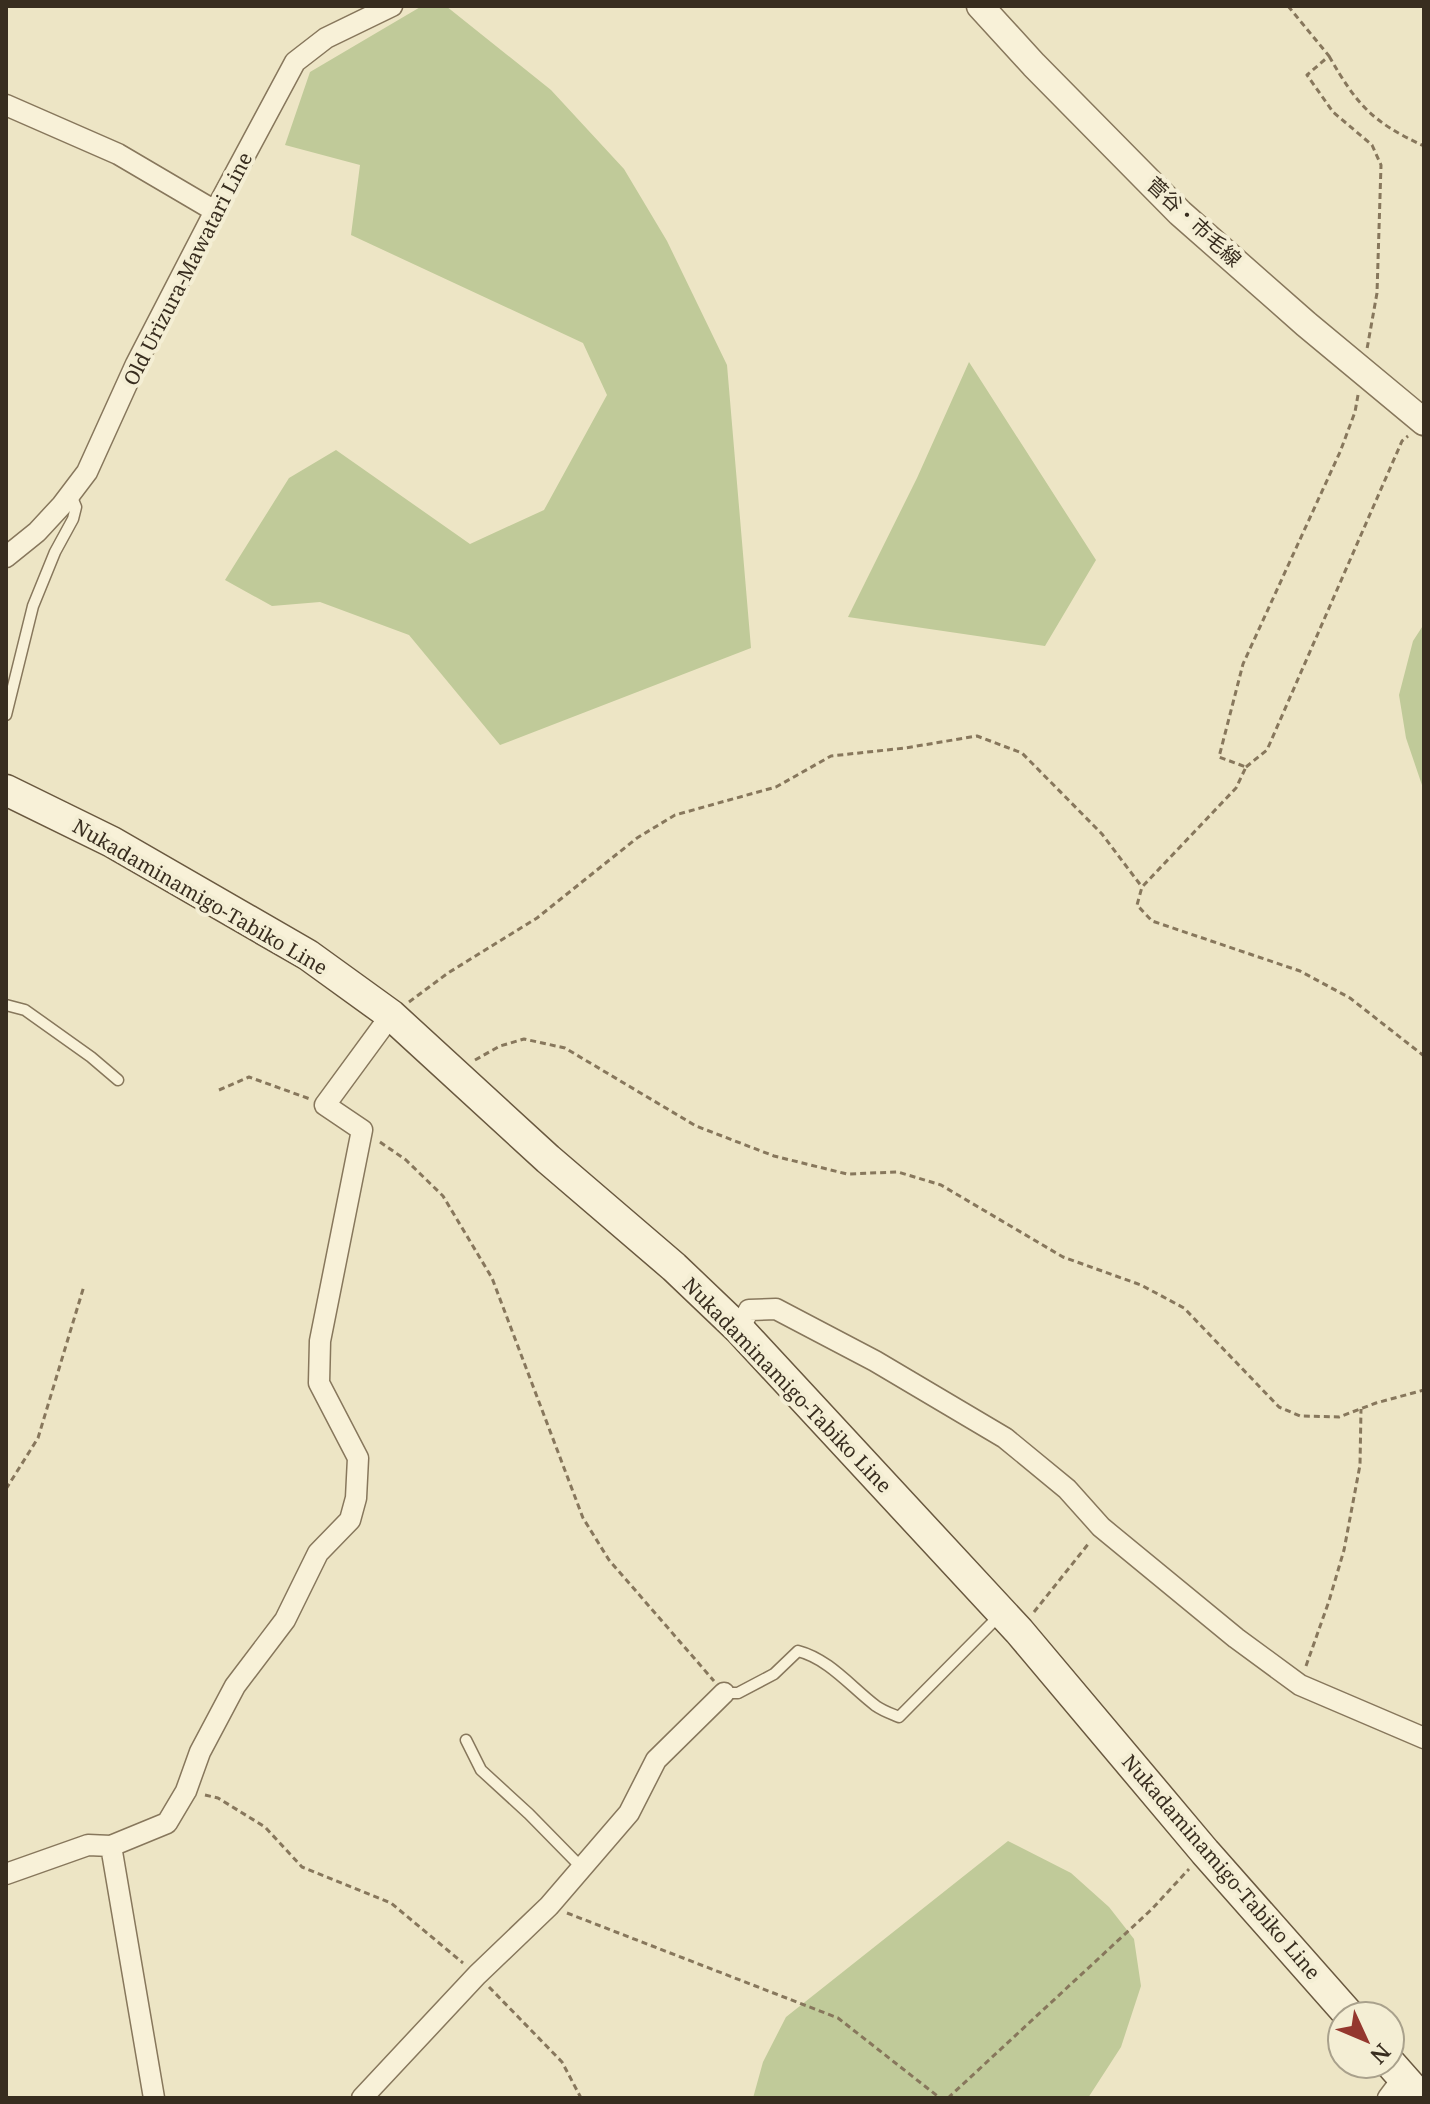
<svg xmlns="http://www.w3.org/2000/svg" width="1430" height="2104" font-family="'Noto Serif','Noto Sans JP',serif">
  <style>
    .green { fill: #c0ca99 }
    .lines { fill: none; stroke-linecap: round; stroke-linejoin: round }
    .service-casing { stroke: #87775c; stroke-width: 13 }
    .minor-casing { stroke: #87775c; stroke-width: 23 }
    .tertiary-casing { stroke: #87775c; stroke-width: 29 }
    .secondary-casing { stroke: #69583f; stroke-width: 33 }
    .path { stroke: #87775c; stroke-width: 3; stroke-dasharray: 6 4; stroke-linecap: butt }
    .service { stroke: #f8f1d8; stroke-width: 10 }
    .minor { stroke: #f8f1d8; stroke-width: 20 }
    .tertiary { stroke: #f8f1d8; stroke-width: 26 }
    .secondary { stroke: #f8f1d8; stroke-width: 30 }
    .labels { text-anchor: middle; stroke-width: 8; stroke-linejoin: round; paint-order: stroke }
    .street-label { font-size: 20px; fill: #382d1f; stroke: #f4eed4 }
  </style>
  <rect width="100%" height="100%" fill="#ede5c5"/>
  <path class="green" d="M422,6H446L551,90L624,169L667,241L727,365L751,648L500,745L409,635L320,602L272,606L225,580L289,478L336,450L470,544L544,510L607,395L583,343L351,235L360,165L285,145L310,72Z
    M969,362L1096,560L1045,646L848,617L917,478Z
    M1424,624V791L1406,738L1399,695L1413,641Z
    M1008,1841L1071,1873L1109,1907L1134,1939L1141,1986L1121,2047L1088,2098H753L763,2062L786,2017Z"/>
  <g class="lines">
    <g class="service-casing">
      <path id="service" d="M6,715L33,606L55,552L73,519L76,507L71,495
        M6,1005L25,1010L91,1057L118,1080
        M724,1693H738L774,1674L798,1651C829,1659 851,1687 876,1706C883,1711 892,1714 899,1717L994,1621L1002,1616
        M466,1740L481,1770L529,1814L582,1868"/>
    </g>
    <g class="minor-casing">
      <path id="minor" d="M6,105L118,154L215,211
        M6,557L37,532L62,505L87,472L136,364L215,211L295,62L326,38L392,6
        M739,1329L749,1310L776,1309L875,1361L1005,1438L1067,1489L1101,1527L1236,1638L1300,1685L1424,1738
        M111,1846L154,2098
        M6,1874L88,1845L111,1846L167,1823L186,1791L200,1752L235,1686L285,1620L318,1553L350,1520L356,1498L358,1458L319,1383L320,1341L362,1130L325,1105L391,1015
        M362,2098L477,1975L549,1906L629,1813L656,1760L724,1693
        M1388,2098L1403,2078"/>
    </g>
    <g class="tertiary-casing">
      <path id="tertiary" d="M980,6L1034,65L1180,213L1306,324L1424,422"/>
    </g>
    <g class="secondary-casing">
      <path id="secondary" d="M6,790L112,842L308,955L391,1015L548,1159L674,1267L739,1329L1019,1631L1205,1852L1350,2016
        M1390,2063L1421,2098"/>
    </g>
    <path class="path" d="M1288,6L1329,56L1307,75L1333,112L1372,145L1381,165L1377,293L1367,349
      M1329,56C1357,105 1372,122 1424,146
      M1358,395L1355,412L1340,452L1243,664L1219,757L1246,767L1236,788L1142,887L1137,905L1152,921L1300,971L1350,998L1424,1056
      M1246,767L1267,750L1402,441L1408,436
      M409,1002L448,973L537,918L637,838L675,815L776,787L831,756L905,748L977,736L1022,753L1102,834L1142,887
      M475,1060L500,1046L524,1039L565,1048L696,1126L774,1156L847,1174L898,1172L941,1185L1063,1257L1141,1285L1184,1308L1279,1407L1300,1416L1339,1417L1376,1403L1424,1390
      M219,1090L249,1077L310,1099
      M380,1142L406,1160L443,1196L492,1278L583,1518L609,1560L714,1681
      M6,1489L38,1438L84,1286
      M1034,1612L1089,1543
      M1306,1666L1329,1601L1344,1550L1360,1465L1361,1409
      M205,1795L218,1798L265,1827L302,1867L391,1903L463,1963
      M567,1913L838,2018L940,2098
      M489,1987L562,2062L581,2098
      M948,2098L1152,1909L1189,1869"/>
    <use href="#service" class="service"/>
    <use href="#minor" class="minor"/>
    <use href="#tertiary" class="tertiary"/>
    <use href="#secondary" class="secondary"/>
  </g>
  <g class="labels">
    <g class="street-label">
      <text transform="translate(1194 222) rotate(43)" y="7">菅谷・市毛線</text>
      <text transform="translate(188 269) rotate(-63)" y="7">Old Urizura-Mawatari Line</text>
      <text transform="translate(200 897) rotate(30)" y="7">Nukadaminamigo-Tabiko Line</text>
      <text transform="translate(787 1385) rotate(46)" y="7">Nukadaminamigo-Tabiko Line</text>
      <text transform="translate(1221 1867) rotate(49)" y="7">Nukadaminamigo-Tabiko Line</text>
    </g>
  </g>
  <rect width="1430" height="2104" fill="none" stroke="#382d1f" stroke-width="16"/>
  <g transform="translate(1366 2040) rotate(134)"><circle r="38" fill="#f4eed4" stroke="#a9a18c" stroke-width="2"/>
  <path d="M0-6L14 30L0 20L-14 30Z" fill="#94372e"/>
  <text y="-12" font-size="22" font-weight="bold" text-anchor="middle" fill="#382d1f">N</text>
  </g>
</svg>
